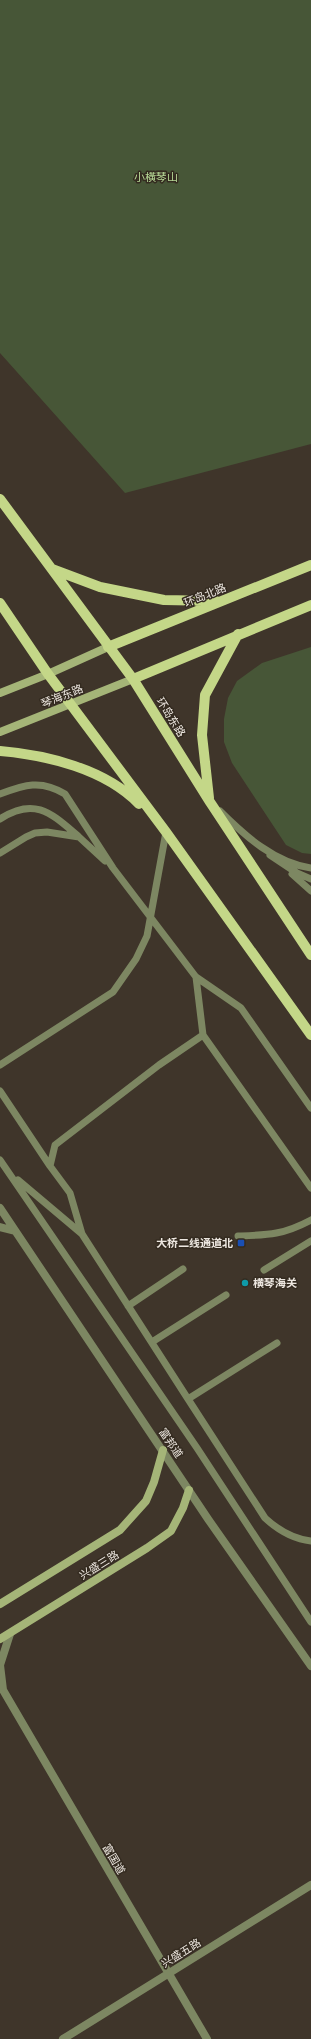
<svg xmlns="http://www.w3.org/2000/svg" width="311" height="2039" font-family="'Titillium Web','Noto Sans SC',sans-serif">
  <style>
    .green { fill: #475637 }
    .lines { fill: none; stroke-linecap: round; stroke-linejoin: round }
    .lane { stroke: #7d8762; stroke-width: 7 }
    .street { stroke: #7d8762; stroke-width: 8 }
    .secondary { stroke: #a5b578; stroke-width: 8 }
    .primary { stroke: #c4d788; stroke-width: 10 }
    .transit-dot { fill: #1a4fb4; stroke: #342b20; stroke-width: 1.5 }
    .culture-dot { fill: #0f9aa8; stroke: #342b20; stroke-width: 1.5 }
    .labels { text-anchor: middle; stroke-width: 3; stroke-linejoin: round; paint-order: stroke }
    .park-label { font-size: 11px; fill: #b8d997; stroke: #342b20 }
    .street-label { font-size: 11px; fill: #ede7e0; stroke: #342b20 }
    .poi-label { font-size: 11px; font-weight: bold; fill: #ede7e0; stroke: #342b20; text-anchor: end }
  </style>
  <rect width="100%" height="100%" fill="#3f352a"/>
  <path class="green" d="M0,0H311V444L125,493L0,353Z
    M311,647V854L302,853L286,845L232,763L224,742V719L228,698L237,681L262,663Z"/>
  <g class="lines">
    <path class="lane" d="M0,794C24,785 41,779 65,794L113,868L196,977L241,1008L311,1108
      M220,811C245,836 275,863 311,868
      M0,819C35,796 52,814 78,836
      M0,853L26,837L35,833L47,832L79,837L105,861
      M270,855L297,873L311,879
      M292,874L311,891
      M203,1035L311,1188
      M0,1065L113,992L136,959L147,936L166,832
      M0,1091L50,1166
      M0,1160L197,1448L311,1622
      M18,1180L82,1234
      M238,1236C268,1235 283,1235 311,1220
      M264,1270L311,1241
      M128,1306L183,1269
      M152,1342L226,1295
      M277,1343L188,1399L265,1518C278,1530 293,1539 311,1541
      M188,1399L82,1234L70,1193L50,1166L55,1145L159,1065L203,1035L196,977"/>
    <path class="street" d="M0,1208L208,1519L311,1666
      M0,1227L15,1231
      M0,1665L10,1634
      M0,1665L3,1690L0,1688
      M3,1690L207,2039
      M63,2039L311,1885"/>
    <path class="secondary" d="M0,693L48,674L108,647
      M0,732L133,679
      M0,1604L120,1530L146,1501L154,1482L163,1450
      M0,1639L147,1548L171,1531L183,1508L189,1490"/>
    <path class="primary" d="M0,499L133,679L210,802L311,955
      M52,569L100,587L164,600L216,601
      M0,603L48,674L166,832L311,1035
      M108,647L311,565
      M133,679L311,605
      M0,751C47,755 105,769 139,804
      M209,798L202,735L205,695L238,634"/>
  </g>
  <rect class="transit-dot" x="237" y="1239" width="8" height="8" rx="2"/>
  <circle class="culture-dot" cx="245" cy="1283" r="4"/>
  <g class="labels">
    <g class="park-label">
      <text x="156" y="181">小橫琴山</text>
    </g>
    <g class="street-label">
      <text transform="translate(205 595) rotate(-22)" y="4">环岛北路</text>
      <text transform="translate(62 696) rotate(-22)" y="4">琴海东路</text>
      <text transform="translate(171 717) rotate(58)" y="4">环岛东路</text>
      <text transform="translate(171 1443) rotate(56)" y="4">富邦道</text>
      <text transform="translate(99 1565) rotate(-32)" y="4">兴盛三路</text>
      <text transform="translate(114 1859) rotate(60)" y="4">富国道</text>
      <text transform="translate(181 1953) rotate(-32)" y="4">兴盛五路</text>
    </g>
    <g class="poi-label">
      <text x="233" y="1247">大桥二线通道北</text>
      <text x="253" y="1287" text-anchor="start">横琴海关</text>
    </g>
  </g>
</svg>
